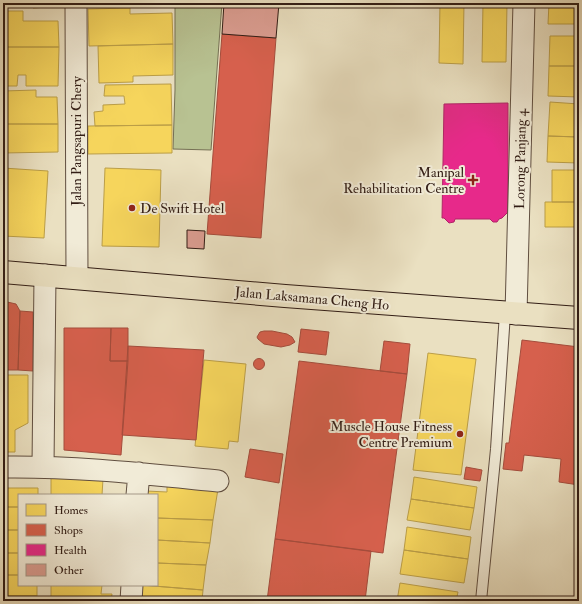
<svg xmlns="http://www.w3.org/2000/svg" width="582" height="604" font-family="'IM FELL Double Pica',serif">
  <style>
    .green { fill: #b8c292; stroke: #757054 }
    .homes { fill: #f6d55c; stroke: #bb9e47 }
    .shops { fill: #d6604d; stroke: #a54c3c }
    .health { fill: #e7298a; stroke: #b12567 }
    .building { fill: #db9d91; stroke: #321d15 }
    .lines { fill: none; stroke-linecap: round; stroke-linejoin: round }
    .lane-casing { stroke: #604e40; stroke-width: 12 }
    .street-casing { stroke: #604e40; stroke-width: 23 }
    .primary-casing { stroke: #321d15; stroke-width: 24 }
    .lane { stroke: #f1ebd7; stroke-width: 10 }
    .street { stroke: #f1ebd7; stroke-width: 21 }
    .primary { stroke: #eae0c1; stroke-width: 22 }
    .poi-dot { fill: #8f2418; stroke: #f1ebd7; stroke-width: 1.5 }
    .labels { text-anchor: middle; stroke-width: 4; stroke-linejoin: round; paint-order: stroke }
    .street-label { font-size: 14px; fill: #321d15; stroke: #f1ebd7 }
    .poi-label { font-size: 14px; fill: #321d15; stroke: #f1ebd7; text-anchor: end }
  </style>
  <rect width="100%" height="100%" fill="#eae0c1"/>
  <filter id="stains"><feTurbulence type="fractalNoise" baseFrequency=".005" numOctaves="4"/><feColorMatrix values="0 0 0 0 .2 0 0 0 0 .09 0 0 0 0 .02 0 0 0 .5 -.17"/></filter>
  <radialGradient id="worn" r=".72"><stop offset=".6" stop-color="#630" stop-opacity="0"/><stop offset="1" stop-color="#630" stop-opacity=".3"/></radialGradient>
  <path class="green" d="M175,3H222L211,150L173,149L175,90Z"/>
  <path class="homes" d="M33,3H48V7L33,8Z
    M440,3H464L463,64L439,63Z
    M483,3H507L506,62H482Z
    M549,3H579V24H548Z
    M130,8V14L172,13L173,44L89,46L88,9Z
    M3,11H23V21H58L59,47H3Z
    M550,36H579V66H549Z
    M173,44V75L133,76V82L99,83L98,46Z
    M3,47H59L58,86H26V75H18L17,86H3Z
    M549,66H579V97L548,96Z
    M171,84L172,125L95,126L94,112L103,111V105L125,104L124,96H104L105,85Z
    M36,90V97H57L58,124H3V91Z
    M550,102L579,104V137L548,136Z
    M3,124H58V152L3,153Z
    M172,125V153L88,154V126Z
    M548,136L579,137V163L547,162Z
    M3,168L48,171L44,238L3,236Z
    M105,168L161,170L159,247L102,246Z
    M552,170H579V202H552Z
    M545,202H579V227H545Z
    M428,353L476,359L461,475L413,470Z
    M204,360L246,364L238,442L229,441L228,449L195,446Z
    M3,375H28V423L15,430V452H3Z
    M51,476L103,479L102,495H51Z
    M414,477L477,487L474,508L411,499Z
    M167,486L218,489L213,520L157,518V495H146V491L167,492Z
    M3,488H38V495H19V507H3Z
    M411,499L474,508L470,530L407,520Z
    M3,507H19V530H3Z
    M157,518L213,520L210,543L157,540Z
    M407,527L471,537L468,559L404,550Z
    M3,530H19V553H3Z
    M157,540L210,543L206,565L157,563Z
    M404,550L468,559L464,583L400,574Z
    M3,553H19V575H3Z
    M157,563L206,565L203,590L141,585H157Z
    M3,575H19V585H37V596H3Z
    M400,583L458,592L456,601H397Z
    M51,585H102L101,594H112L111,601H51Z
    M141,585L203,590L202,601H140Z
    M3,596H37V601H3Z"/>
  <path class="shops" d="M222,34L276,38L261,238L207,234Z
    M3,301L16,304L20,311L18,370H3Z
    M20,311L33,312V371L18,370Z
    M64,328H111L110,361H128L121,455L64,450Z
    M111,328H128V361H110Z
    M301,329L329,332L326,355L298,352Z
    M264,331H272L287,334L292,337L295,342L290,345L281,347L264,344L258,339L257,337L260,332Z
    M522,340L579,347V485L559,482L561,459L524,455L522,471L503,469L506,443H509Z
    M384,341L410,344L407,374L380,371Z
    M128,346L204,350L196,440L122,435Z
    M253.5 364a5.5 5.5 0 1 1 11 0a5.5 5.5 0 1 1-11 0Z
    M299,361L407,374L383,553L275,539Z
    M250,449L283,454L279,483L245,477Z
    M466,467L482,470L480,481L464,479Z
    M275,539L371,551L365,601H267Z"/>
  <path class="health" d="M508,103V212L502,218L499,219L497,222H493L490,219H455L454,222L449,223L444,218H442L444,104Z"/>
  <path class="building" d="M224,3H279L276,38L222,34Z
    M187,230L205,231L204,249L187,248Z"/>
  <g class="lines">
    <g class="lane-casing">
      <path id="lane" d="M481,601L496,449L505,313"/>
    </g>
    <g class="street-casing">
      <path id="street" d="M76,3L77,278
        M516,314L524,3
        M43,466L45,275
        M3,467C75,466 146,474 218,481
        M137,495L139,473
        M131,601L132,585"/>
    </g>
    <g class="primary-casing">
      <path id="primary" d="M3,272L285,296L579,318"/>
    </g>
    <use href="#lane" class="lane"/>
    <use href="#street" class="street"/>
    <use href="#primary" class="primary"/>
  </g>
  <g class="poi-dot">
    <path d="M471 174h4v4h4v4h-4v4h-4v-4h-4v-4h4z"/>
    <circle cx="132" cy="208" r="4"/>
    <circle cx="460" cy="434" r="4"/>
  </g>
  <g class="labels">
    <g class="street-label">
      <text transform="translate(76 141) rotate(-90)" y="5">Jalan Pangsapuri Chery</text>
      <text transform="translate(520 159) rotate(-89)" y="5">Lorong Panjang 4</text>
      <text transform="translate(312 298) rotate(5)" y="5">Jalan Laksamana Cheng Ho</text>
    </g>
    <g class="poi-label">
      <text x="464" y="177">Manipal<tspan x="464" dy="16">Rehabilitation Centre</tspan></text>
      <text x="140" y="213" text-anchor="start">De Swift Hotel</text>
      <text x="452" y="431">Muscle House Fitness<tspan x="452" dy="16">Centre Premium</tspan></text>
    </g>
  </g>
  <rect width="582" height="604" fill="none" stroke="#eae0c1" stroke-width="16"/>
  <rect x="4" y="4" width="574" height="596" fill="none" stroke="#321d15" stroke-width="2"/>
  <rect x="8" y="8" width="566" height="588" fill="none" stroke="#321d15"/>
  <rect x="18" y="494" width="140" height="92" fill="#f1ebd7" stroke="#a59989"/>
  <rect x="26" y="504" width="20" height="12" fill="#f6d55c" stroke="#a59989"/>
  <text x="54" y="514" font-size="12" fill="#321d15">Homes</text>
  <rect x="26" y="524" width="20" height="12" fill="#d6604d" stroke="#a59989"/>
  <text x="54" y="534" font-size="12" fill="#321d15">Shops</text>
  <rect x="26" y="544" width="20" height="12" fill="#e7298a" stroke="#a59989"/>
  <text x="54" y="554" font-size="12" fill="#321d15">Health</text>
  <rect x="26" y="564" width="20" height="12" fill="#db9d91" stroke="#a59989"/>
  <text x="54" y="574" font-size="12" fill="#321d15">Other</text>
  <rect width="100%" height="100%" filter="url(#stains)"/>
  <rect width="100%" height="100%" fill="url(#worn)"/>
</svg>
